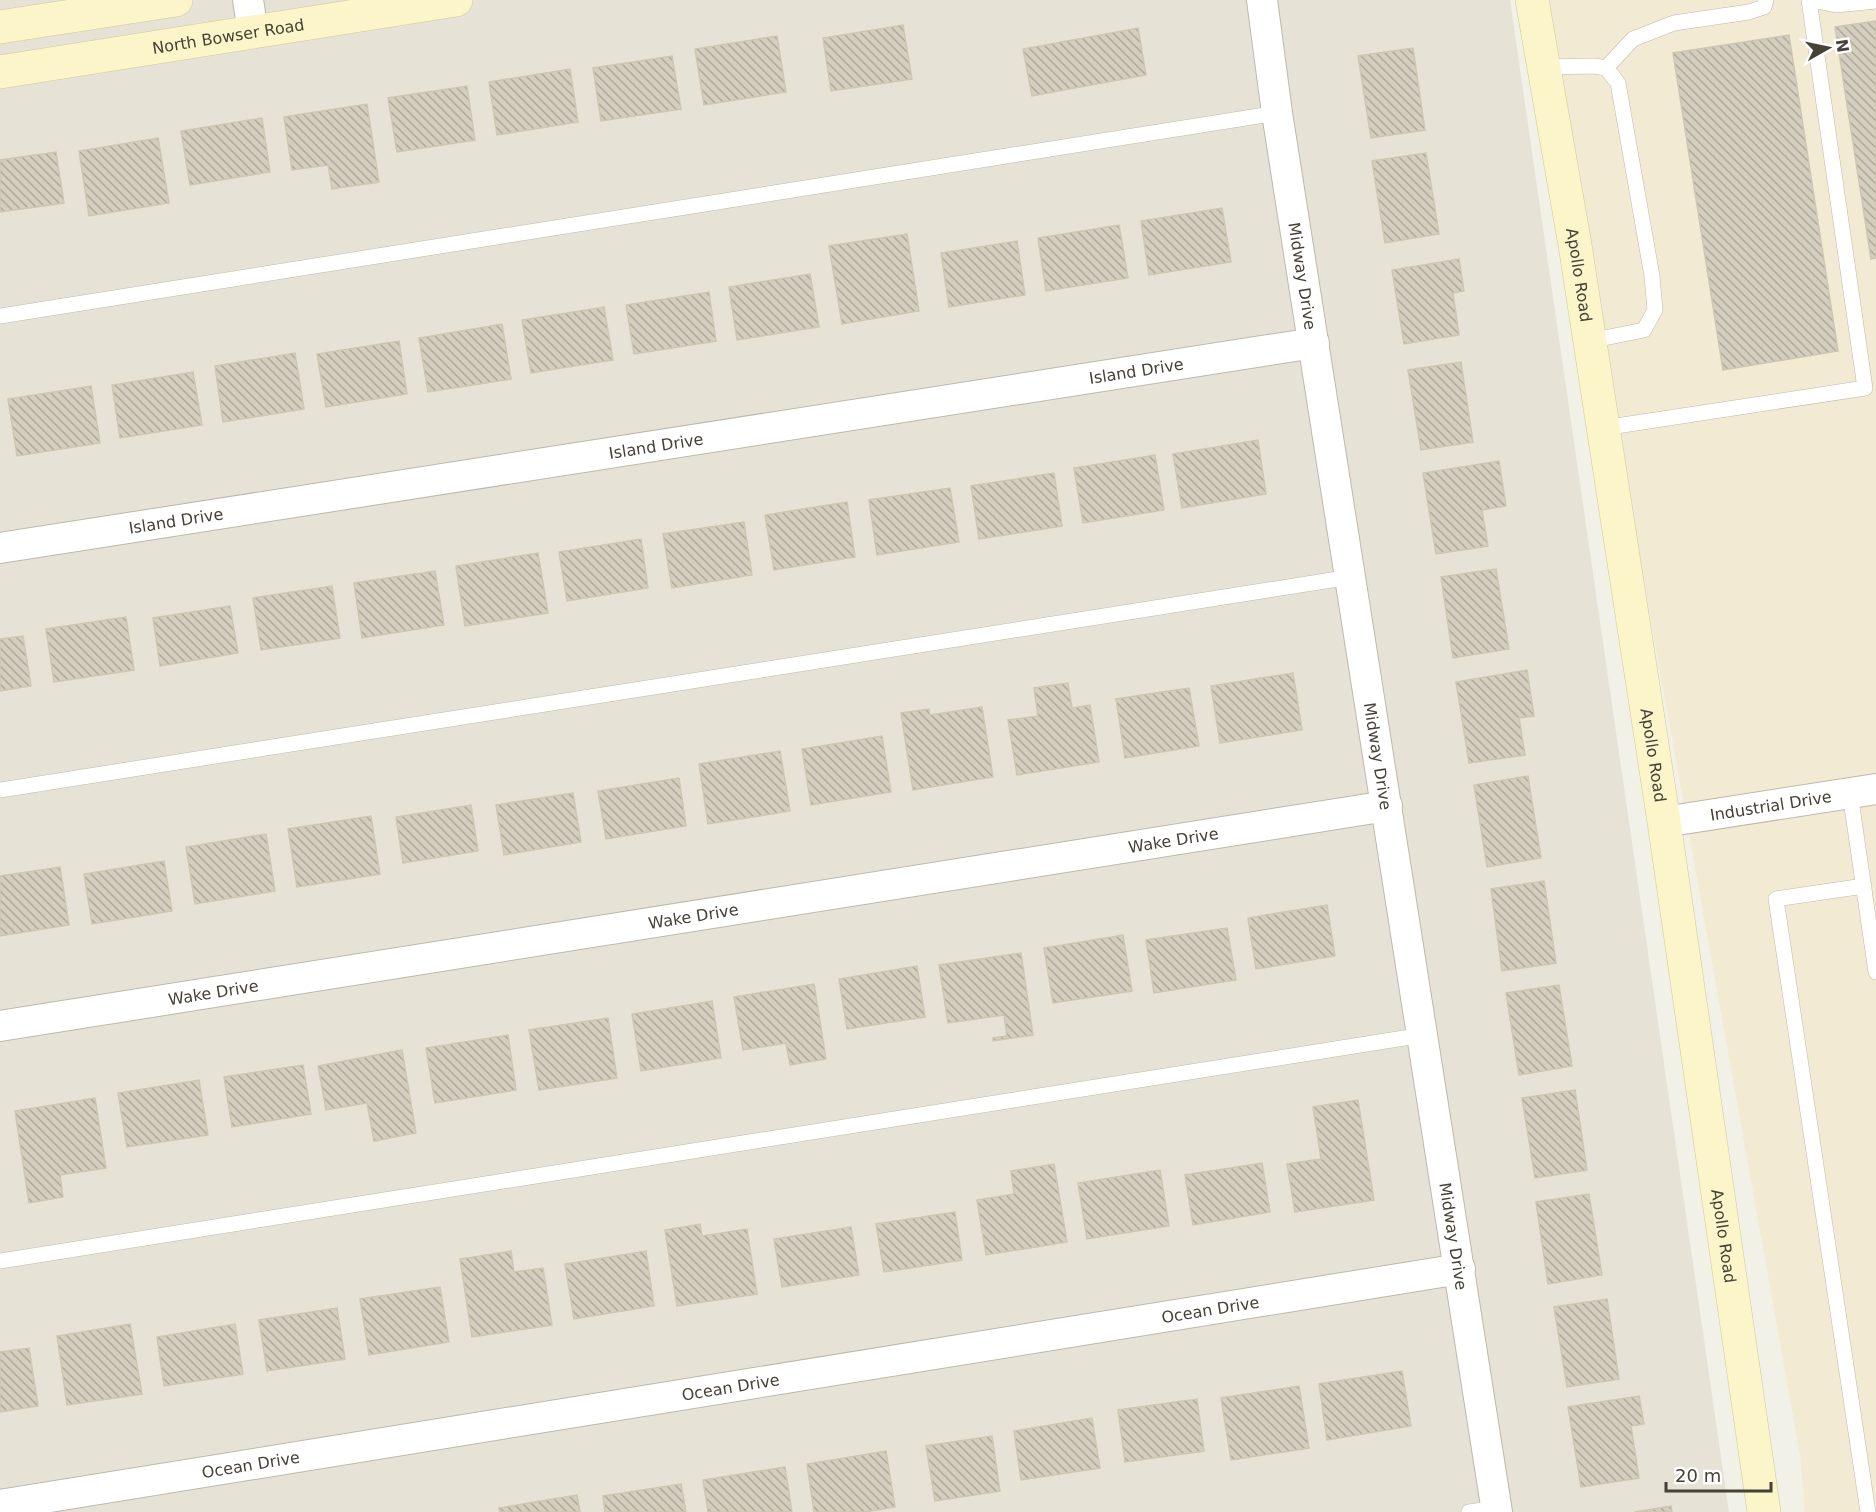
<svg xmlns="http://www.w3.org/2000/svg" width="1876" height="1512" font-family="'DejaVu Sans',sans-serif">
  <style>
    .residential { fill: #e6e3d6 }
    .commercial { fill: #f3ead4 }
    .building { fill: url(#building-back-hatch); stroke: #cec6b1; stroke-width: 1.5 }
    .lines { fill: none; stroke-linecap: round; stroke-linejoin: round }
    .lane-casing { stroke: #bdb9ab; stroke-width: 16 }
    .street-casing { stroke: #bdb9ab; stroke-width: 32 }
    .secondary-casing { stroke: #cfc89a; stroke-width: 34 }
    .lane { stroke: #fff; stroke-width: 15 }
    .street { stroke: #fff; stroke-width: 30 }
    .secondary { stroke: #fbf5c9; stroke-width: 33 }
    .labels { text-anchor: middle; stroke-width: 6; stroke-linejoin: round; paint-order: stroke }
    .street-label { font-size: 16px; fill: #454137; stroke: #fff }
  </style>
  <defs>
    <pattern id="building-back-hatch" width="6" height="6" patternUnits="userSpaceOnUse" patternTransform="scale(1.5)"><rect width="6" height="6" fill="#d3cebe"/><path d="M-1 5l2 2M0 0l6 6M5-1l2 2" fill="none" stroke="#ada99b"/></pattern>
  </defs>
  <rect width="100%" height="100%" fill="#f2f1e7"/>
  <path class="residential" d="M0,0H1510L1729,1512H0Z"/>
  <path class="commercial" d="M1540,0H1876V1512H1805L1800,1455Z"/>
  <path class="building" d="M1876,21V258L1871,259L1835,27Z
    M903,25L912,79L831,91L823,38Z
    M1138,28L1146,75L1032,96L1023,49Z
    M1789,35L1838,351L1723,370L1673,53Z
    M777,36L786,92L704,105L695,49Z
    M1413,48L1425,130L1371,138L1358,56Z
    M672,56L681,109L601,121L593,68Z
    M570,69L578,122L497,135L489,82Z
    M467,86L475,140L397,152L388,98Z
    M367,104L379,182L332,189L328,165L292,170L284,117Z
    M262,118L270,172L190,185L181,131Z
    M158,138L169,203L89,216L79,151Z
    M56,152L64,203L0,212V160Z
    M1426,153L1439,234L1385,243L1372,161Z
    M1222,208L1231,262L1149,275L1141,221Z
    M1119,225L1128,278L1046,291L1038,238Z
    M907,234L919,311L842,324L829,246Z
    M1017,241L1025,295L949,307L941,253Z
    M1459,259L1464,291L1453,293L1459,335L1404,344L1392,270Z
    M810,274L819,327L737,340L729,287Z
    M709,292L716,341L634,354L626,305Z
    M604,307L613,360L531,373L522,320Z
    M502,324L511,379L428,392L419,338Z
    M399,341L407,394L326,407L317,354Z
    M295,353L304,409L223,422L215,366Z
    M1461,362L1473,442L1421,450L1408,370Z
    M193,372L202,425L120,438L112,385Z
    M91,386L100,443L17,456L8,399Z
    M1258,440L1266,494L1182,508L1173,454Z
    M1155,455L1164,510L1083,523L1074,468Z
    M1499,461L1506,506L1482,510L1488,546L1436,554L1423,473Z
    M1054,473L1062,526L979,539L971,486Z
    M950,488L959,542L877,555L869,500Z
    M847,502L855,557L774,570L765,515Z
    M744,522L752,575L672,588L663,534Z
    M641,539L648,588L567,601L559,552Z
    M538,553L548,613L465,626L456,566Z
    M1496,569L1509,649L1453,658L1441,577Z
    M435,571L444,625L362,638L354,583Z
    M332,586L340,638L261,650L253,598Z
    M230,606L238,653L160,666L153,618Z
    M126,617L134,670L54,682L46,629Z
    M23,636L31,686L0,691V639Z
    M1527,670L1534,716L1519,718L1525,755L1469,763L1456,682Z
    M1293,673L1302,730L1220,743L1211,686Z
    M1068,683L1072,708L1090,705L1099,762L1017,775L1008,720L1038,716L1034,688Z
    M1189,688L1199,746L1125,758L1116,699Z
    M982,707L993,777L913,790L901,713L929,709L930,715Z
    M882,736L891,792L811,805L802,749Z
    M780,751L790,811L708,824L699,764Z
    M1528,776L1541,858L1487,867L1474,785Z
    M679,778L686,826L606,839L598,791Z
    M573,793L581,842L504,855L496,805Z
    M471,805L478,851L403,863L396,817Z
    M371,816L380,874L297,887L288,829Z
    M266,834L275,891L195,904L186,847Z
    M164,861L172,911L92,924L84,874Z
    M60,867L69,925L0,936V876Z
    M1544,881L1556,963L1502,971L1491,889Z
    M1327,905L1335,956L1256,969L1248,918Z
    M1227,928L1236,980L1154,993L1146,940Z
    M1123,935L1132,991L1053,1003L1044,948Z
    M1021,953L1033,1035L993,1041V1038L1007,1036L1004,1015L948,1023L939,965Z
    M917,966L925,1017L847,1029L839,979Z
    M814,984L826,1059L790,1065L786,1043L743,1050L734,997Z
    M1559,985L1572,1066L1519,1075L1506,993Z
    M712,1001L721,1058L641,1071L632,1014Z
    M608,1018L617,1078L539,1090L529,1030Z
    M508,1035L516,1090L435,1103L426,1048Z
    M402,1050L416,1133L374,1141L367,1103L326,1110L318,1066Z
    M303,1065L311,1114L232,1127L224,1077Z
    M199,1080L208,1135L127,1147L118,1093Z
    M1575,1090L1587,1170L1535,1178L1522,1098Z
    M95,1098L106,1168L60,1175L63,1197L29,1203L15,1111Z
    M1358,1100L1374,1200L1295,1212L1287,1164L1321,1159L1313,1107Z
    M1262,1163L1270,1212L1193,1225L1185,1175Z
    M1054,1164L1067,1242L986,1255L977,1200L1014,1194L1011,1171Z
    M1160,1170L1169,1226L1087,1239L1078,1183Z
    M1589,1194L1602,1275L1548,1284L1536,1202Z
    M955,1212L962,1260L884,1272L876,1224Z
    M700,1224L702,1236L747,1229L757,1294L677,1306L665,1230Z
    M851,1227L859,1275L782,1287L774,1239Z
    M511,1251L514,1272L543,1268L552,1325L472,1337L460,1259Z
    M646,1251L654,1306L574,1319L565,1264Z
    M440,1287L449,1342L369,1355L360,1299Z
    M1607,1299L1619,1379L1567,1387L1554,1307Z
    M337,1308L345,1359L267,1371L259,1320Z
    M130,1324L142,1394L67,1405L57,1336Z
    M235,1324L243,1374L164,1386L157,1337Z
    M29,1348L38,1406L0,1412V1352Z
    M1402,1371L1411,1426L1327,1440L1319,1384Z
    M1299,1386L1309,1448L1231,1460L1221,1398Z
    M1639,1396L1644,1424L1631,1426L1639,1478L1581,1487L1568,1407Z
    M1197,1399L1204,1451L1125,1462L1118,1410Z
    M1092,1418L1100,1468L1021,1480L1014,1431Z
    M992,1436L1000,1491L935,1501L926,1446Z
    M886,1451L895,1507L865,1512H814L807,1464Z
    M785,1467L792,1512H708L703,1480Z
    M681,1484L686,1512H605L603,1496Z
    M577,1495L580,1512H500L499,1508Z
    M1671,1506L1672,1512H1635Z"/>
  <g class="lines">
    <g class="lane-casing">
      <path id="lane" d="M1812,0L1836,5L1876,1
        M1544,67L1594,66L1606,68L1618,83L1652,276L1655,310L1644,330L1589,341
        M1606,68L1633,39L1674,23L1749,12L1764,7L1766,0
        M0,316L1277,113
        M1603,428L1865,388L1809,0
        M0,790L1351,577
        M1850,793L1876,972
        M1864,886L1776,899L1868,1512
        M0,1261L1423,1035
        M1469,1512L1496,1508"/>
    </g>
    <g class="street-casing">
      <g id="street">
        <path d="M248,0L253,32"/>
        <path id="s1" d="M1262,0L1277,113L1497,1512"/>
        <path id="s2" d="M0,548L1314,343"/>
        <path id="s3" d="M1664,822L1876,789"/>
        <path id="s4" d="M0,1026L1387,806"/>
        <path id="s5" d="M0,1505L1460,1269"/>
      </g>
    </g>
    <g class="secondary-casing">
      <g id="secondary">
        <path id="s6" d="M1532,0L1575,245L1664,822L1764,1512"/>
        <path d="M0,27L176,0"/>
        <path id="s7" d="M0,72L456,0"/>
      </g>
    </g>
    <use href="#lane" class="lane"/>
    <use href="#street" class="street"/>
    <use href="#secondary" class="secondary"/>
  </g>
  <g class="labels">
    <g class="street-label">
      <text dy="6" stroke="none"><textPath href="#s7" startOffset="231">North Bowser Road</textPath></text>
      <text dy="6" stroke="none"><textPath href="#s6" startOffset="279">Apollo Road</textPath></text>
      <text dy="6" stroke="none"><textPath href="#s1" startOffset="279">Midway Drive</textPath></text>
      <text dy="6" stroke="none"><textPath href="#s2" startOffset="1150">Island Drive</textPath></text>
      <text dy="6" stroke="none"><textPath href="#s2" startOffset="664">Island Drive</textPath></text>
      <text dy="6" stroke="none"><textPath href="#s2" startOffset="178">Island Drive</textPath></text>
      <text dy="6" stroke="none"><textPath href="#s6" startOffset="765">Apollo Road</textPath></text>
      <text dy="6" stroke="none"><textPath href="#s1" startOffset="765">Midway Drive</textPath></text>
      <text dy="6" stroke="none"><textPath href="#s3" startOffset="108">Industrial Drive</textPath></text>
      <text dy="6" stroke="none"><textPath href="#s4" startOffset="1188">Wake Drive</textPath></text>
      <text dy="6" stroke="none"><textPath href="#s4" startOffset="702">Wake Drive</textPath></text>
      <text dy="6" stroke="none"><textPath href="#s4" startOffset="216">Wake Drive</textPath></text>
      <text dy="6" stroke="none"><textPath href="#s1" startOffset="1251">Midway Drive</textPath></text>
      <text dy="6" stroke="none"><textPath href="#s6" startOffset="1251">Apollo Road</textPath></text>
      <text dy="6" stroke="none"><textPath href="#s5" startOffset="1226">Ocean Drive</textPath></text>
      <text dy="6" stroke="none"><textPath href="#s5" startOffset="740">Ocean Drive</textPath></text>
      <text dy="6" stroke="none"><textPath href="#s5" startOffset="254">Ocean Drive</textPath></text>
    </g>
  </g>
  <g transform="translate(1828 48) rotate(81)" stroke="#ffffff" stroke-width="4.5" paint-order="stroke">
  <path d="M0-4.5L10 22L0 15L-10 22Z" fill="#454137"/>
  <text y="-9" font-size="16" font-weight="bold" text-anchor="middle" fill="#454137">N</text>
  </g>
  <path d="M1666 1482v9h105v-9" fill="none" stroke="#454137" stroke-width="3"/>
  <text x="1675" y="1482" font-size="18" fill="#454137" stroke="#ffffff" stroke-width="4.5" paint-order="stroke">20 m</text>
</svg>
